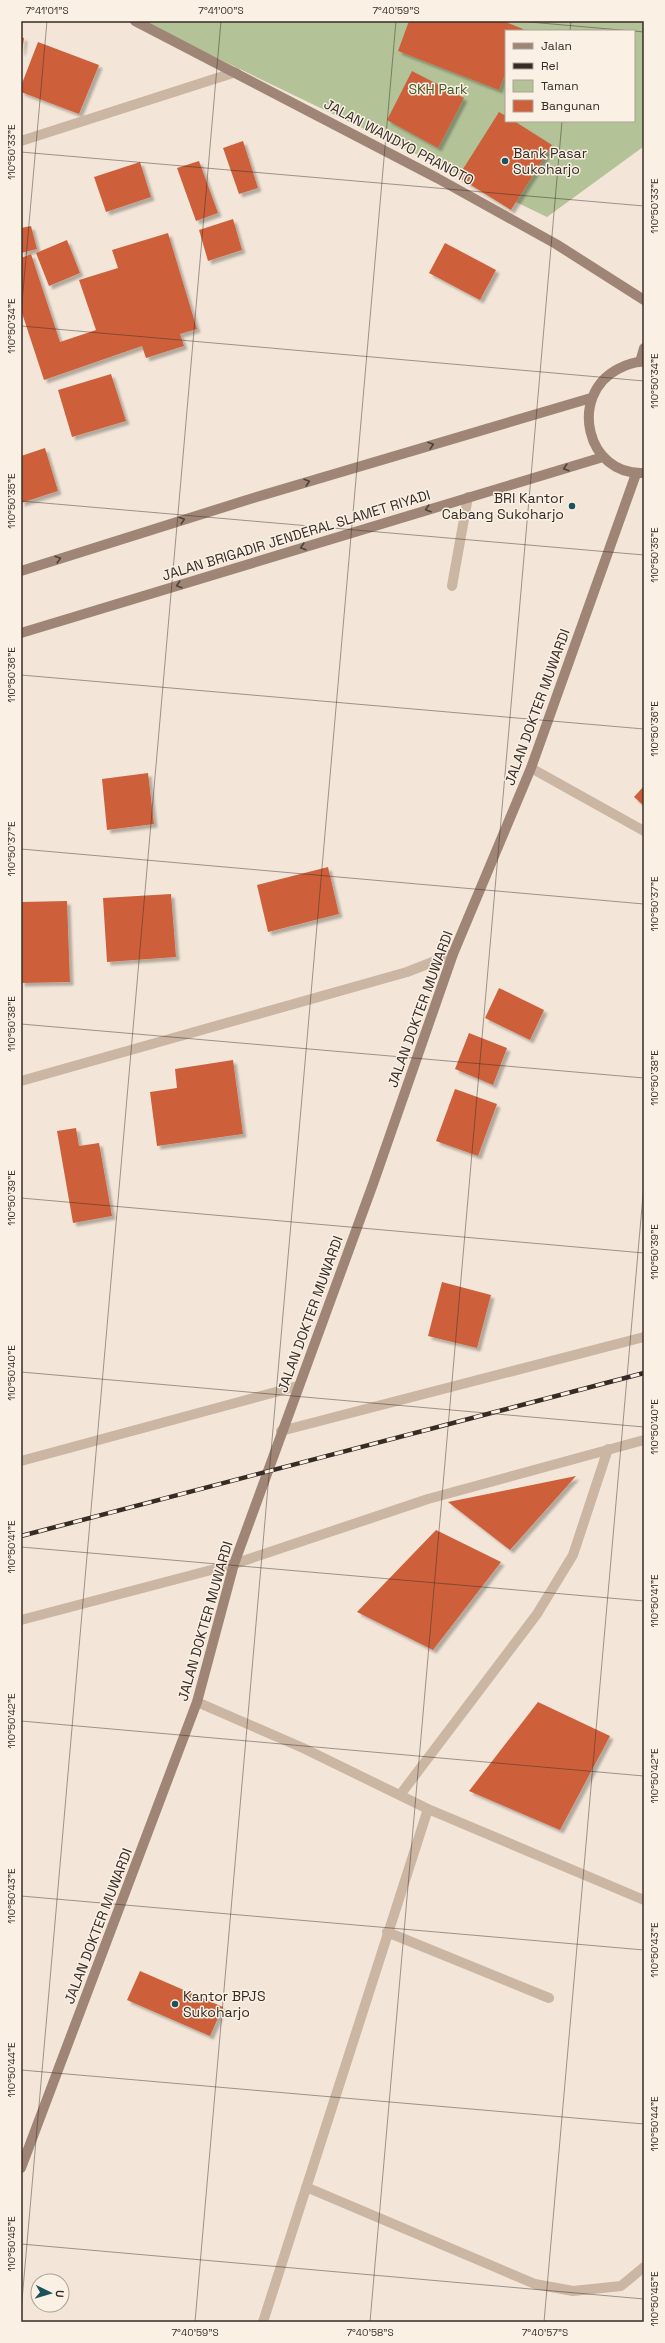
<svg xmlns="http://www.w3.org/2000/svg" width="665" height="2343" font-family="'Space Grotesk',sans-serif">
  <style>
    .green { fill: #b3c297; fill-rule: evenodd }
    .building { fill: #cd613b; filter: url(#shadow) }
    .lines { fill: none; stroke-linecap: round; stroke-linejoin: round }
    .lane { stroke: #cbb6a3; stroke-width: 10 }
    .street { stroke: #cbb6a3; stroke-width: 10 }
    .secondary { stroke: #9f8575; stroke-width: 10 }
    .rail-casing { stroke: #362b26; stroke-width: 4.5 }
    .rail { stroke: #faf1e4; stroke-width: 3; stroke-dasharray: 9; stroke-linecap: butt }
    .oneway { stroke: #50423a }
    .ticks { fill: none; stroke: #362b26; stroke-width: 1; stroke-opacity: 0.45 }
    .poi-dot { fill: #19545a; stroke: #faf1e4; stroke-width: 1.5 }
    .labels { text-anchor: middle; stroke-width: 3; stroke-linejoin: round; paint-order: stroke }
    .park-label { font-size: 14px; fill: #445628; stroke: #faf1e4 }
    .street-label { font-size: 14px; fill: #362b26; stroke: #faf1e4 }
    .poi-label { font-size: 14px; fill: #362b26; stroke: #faf1e4; text-anchor: start }
    .neatline { fill: none; stroke: #362b26; stroke-width: 1.5 }
    .ticks-label { font-size: 10px; text-anchor: middle; fill: #362b26 }
  </style>
  <defs>
    <filter id="shadow"><feDropShadow dx="3.5" dy="3.5" stdDeviation="1" flood-color="#0004"/></filter>
  </defs>
  <rect width="100%" height="100%" fill="#f3e6d8"/>
  <path class="green" d="M140,21H644L643,147L547,217ZM506,31H634V121H506Z"/>
  <path class="building" d="M409,21H503L523,29L522,31H506V72L499,90L398,51Z
    M21,37L24,38L22,52H21Z
    M38,42L99,65L79,114L21,92V86Z
    M412,71L464,98L438,148L387,120Z
    M499,112L506,116V121H514L552,145L511,210L458,177Z
    M243,141L258,188L239,194L223,148Z
    M199,161L218,213L196,221L177,168Z
    M140,162L151,197L106,212L94,177Z
    M233,219L242,250L208,261L199,230Z
    M31,226L37,249L21,253V228Z
    M168,233L197,329L180,334L184,346L146,358L142,346L44,380L21,310V258L31,254L60,342L96,330L79,280L118,268L112,250Z
    M67,240L80,273L49,286L36,253Z
    M445,243L496,270L480,300L429,273Z
    M111,374L126,421L72,437L58,390Z
    M45,448L58,491L21,503V456Z
    M148,773L154,824L107,830L102,779Z
    M644,786V806L634,797Z
    M328,867L339,914L268,932L257,885Z
    M171,894L176,957L107,962L103,898Z
    M67,901L70,982L21,983V902Z
    M499,988L544,1010L530,1040L485,1018Z
    M469,1033L507,1048L493,1085L455,1069Z
    M233,1060L243,1134L157,1146L150,1092L177,1088L175,1069Z
    M455,1089L497,1104L478,1156L436,1141Z
    M76,1128L79,1146L99,1143L112,1216L73,1223L57,1131Z
    M442,1282L491,1295L477,1348L428,1336Z
    M576,1476L510,1550L448,1502Z
    M436,1530L501,1562L433,1650L357,1612Z
    M538,1702L610,1736L560,1830L469,1791Z
    M140,1971L223,2007L210,2036L127,2000Z"/>
  <g class="lines">
    <path class="lane" d="M452,586L468,497"/>
    <path class="street" d="M21,141L236,72
      M531,768L644,831
      M21,1081L407,972L453,954
      M281,1431L644,1337
      M21,1461L298,1386
      M21,1620L234,1564L428,1499L644,1440
      M197,1702L303,1748L428,1809L644,1900
      M400,1795L537,1614L573,1555L608,1449
      M387,1932L549,1998
      M306,2187L535,2284L573,2291L621,2286L644,2267
      M263,2322L428,1809"/>
    <path class="secondary" d="M135,21L437,178L556,244L644,300
      M640,362L644,348
      M644,362C635,361 626,365 618,369C568,395 586,476 644,473
      M21,571L250,499L591,398
      M21,633L603,457
      M21,2168L197,1702L234,1564L373,1184L453,954L531,768L636,474"/>
    <g class="rail-casing">
      <path id="rail" d="M21,1536L644,1373"/>
    </g>
    <use href="#rail" class="rail"/>
  </g>
  <defs><path id="oneway-chevron" d="M-2-3.5L2.5 0L-2 3.5" fill="none" stroke-width="1.6" stroke-linecap="round" stroke-linejoin="round"/></defs>
  <g class="oneway">
    <use href="#oneway-chevron" transform="translate(431 445) rotate(-17)"/>
    <use href="#oneway-chevron" transform="translate(566 468) rotate(163)"/>
    <use href="#oneway-chevron" transform="translate(307 482) rotate(-17)"/>
    <use href="#oneway-chevron" transform="translate(428 509) rotate(163)"/>
    <use href="#oneway-chevron" transform="translate(182 520) rotate(-17)"/>
    <use href="#oneway-chevron" transform="translate(303 547) rotate(163)"/>
    <use href="#oneway-chevron" transform="translate(58 559) rotate(-17)"/>
    <use href="#oneway-chevron" transform="translate(179 585) rotate(163)"/>
  </g>
  <path class="ticks" d="M518,21L632,31M570,31L571,21M634,31L644,32M21,152L644,206M21,314L47,21M21,326L644,381M21,501L644,555M21,675L644,729M21,849L644,904M21,1024L644,1078M21,1198L644,1253M21,1372L644,1427M21,1547L644,1601M21,1721L644,1776M21,1896L644,1950M21,2070L644,2124M21,2244L644,2299M21,2312L221,21M195,2322L396,21M370,2322L562,121M544,2322L644,1184"/>
  <g class="poi-dot">
    <circle cx="505" cy="161" r="4"/>
    <circle cx="572" cy="506" r="4"/>
    <circle cx="175" cy="2004" r="4"/>
  </g>
  <g class="labels">
    <g class="park-label">
      <text x="438" y="94">SKH Park</text>
    </g>
    <g class="street-label">
      <text transform="translate(399 142) rotate(28)" y="5">JALAN WANDYO PRANOTO</text>
      <text transform="translate(296 535) rotate(-17)" y="5">JALAN BRIGADIR JENDERAL SLAMET RIYADI</text>
      <text transform="translate(537 707) rotate(-70)" y="5">JALAN DOKTER MUWARDI</text>
      <text transform="translate(420 1009) rotate(-70)" y="5">JALAN DOKTER MUWARDI</text>
      <text transform="translate(310 1314) rotate(-70)" y="5">JALAN DOKTER MUWARDI</text>
      <text transform="translate(205 1621) rotate(-74)" y="5">JALAN DOKTER MUWARDI</text>
      <text transform="translate(98 1926) rotate(-69)" y="5">JALAN DOKTER MUWARDI</text>
    </g>
    <g class="poi-label">
      <text x="513" y="158">Bank Pasar<tspan x="513" dy="16">Sukoharjo</tspan></text>
      <text x="564" y="503" text-anchor="end">BRI Kantor<tspan x="564" dy="16">Cabang Sukoharjo</tspan></text>
      <text x="183" y="2001">Kantor BPJS<tspan x="183" dy="16">Sukoharjo</tspan></text>
    </g>
  </g>
  <rect width="665" height="2343" fill="none" stroke="#faf1e4" stroke-width="44"/>
  <rect x="505" y="30" width="130" height="92" fill="#faf1e4" stroke="#aca298"/>
  <rect x="513" y="43" width="20" height="6" fill="#9f8575" stroke="#aca298"/>
  <text x="541" y="50" font-size="12" fill="#362b26">Jalan</text>
  <rect x="513" y="63" width="20" height="6" fill="#362b26" stroke="#aca298"/>
  <text x="541" y="70" font-size="12" fill="#362b26">Rel</text>
  <rect x="513" y="80" width="20" height="12" fill="#b3c297" stroke="#aca298"/>
  <text x="541" y="90" font-size="12" fill="#362b26">Taman</text>
  <rect x="513" y="100" width="20" height="12" fill="#cd613b" stroke="#aca298"/>
  <text x="541" y="110" font-size="12" fill="#362b26">Bangunan</text>
  <g transform="translate(50 2293) rotate(95)"><circle r="19" fill="#faf1e4" stroke="#aca298"/>
  <path d="M0-3L7 15L0 10L-7 15Z" fill="#19545a"/>
  <text y="-6" font-size="11" font-weight="bold" text-anchor="middle" fill="#362b26">U</text>
  </g>
  <rect x="22" y="22" width="621" height="2299" class="neatline"/>
  <g class="ticks-label">
    <text x="47" y="14">7°41'01"S</text>
    <text x="221" y="14">7°41'00"S</text>
    <text x="396" y="14">7°40'59"S</text>
    <text transform="translate(11 152) rotate(-90)" y="4">110°50'33"E</text>
    <text transform="translate(654 206) rotate(-90)" y="4">110°50'33"E</text>
    <text transform="translate(11 326) rotate(-90)" y="4">110°50'34"E</text>
    <text transform="translate(654 381) rotate(-90)" y="4">110°50'34"E</text>
    <text transform="translate(11 501) rotate(-90)" y="4">110°50'35"E</text>
    <text transform="translate(654 555) rotate(-90)" y="4">110°50'35"E</text>
    <text transform="translate(11 675) rotate(-90)" y="4">110°50'36"E</text>
    <text transform="translate(654 729) rotate(-90)" y="4">110°50'36"E</text>
    <text transform="translate(11 849) rotate(-90)" y="4">110°50'37"E</text>
    <text transform="translate(654 904) rotate(-90)" y="4">110°50'37"E</text>
    <text transform="translate(11 1024) rotate(-90)" y="4">110°50'38"E</text>
    <text transform="translate(654 1078) rotate(-90)" y="4">110°50'38"E</text>
    <text transform="translate(11 1198) rotate(-90)" y="4">110°50'39"E</text>
    <text transform="translate(654 1252) rotate(-90)" y="4">110°50'39"E</text>
    <text transform="translate(11 1373) rotate(-90)" y="4">110°50'40"E</text>
    <text transform="translate(654 1427) rotate(-90)" y="4">110°50'40"E</text>
    <text transform="translate(11 1547) rotate(-90)" y="4">110°50'41"E</text>
    <text transform="translate(654 1601) rotate(-90)" y="4">110°50'41"E</text>
    <text transform="translate(11 1721) rotate(-90)" y="4">110°50'42"E</text>
    <text transform="translate(654 1776) rotate(-90)" y="4">110°50'42"E</text>
    <text transform="translate(11 1896) rotate(-90)" y="4">110°50'43"E</text>
    <text transform="translate(654 1950) rotate(-90)" y="4">110°50'43"E</text>
    <text transform="translate(11 2070) rotate(-90)" y="4">110°50'44"E</text>
    <text transform="translate(654 2124) rotate(-90)" y="4">110°50'44"E</text>
    <text transform="translate(11 2244) rotate(-90)" y="4">110°50'45"E</text>
    <text transform="translate(654 2299) rotate(-90)" y="4">110°50'45"E</text>
    <text x="195" y="2336">7°40'59"S</text>
    <text x="370" y="2336">7°40'58"S</text>
    <text x="545" y="2336">7°40'57"S</text>
  </g>
</svg>
